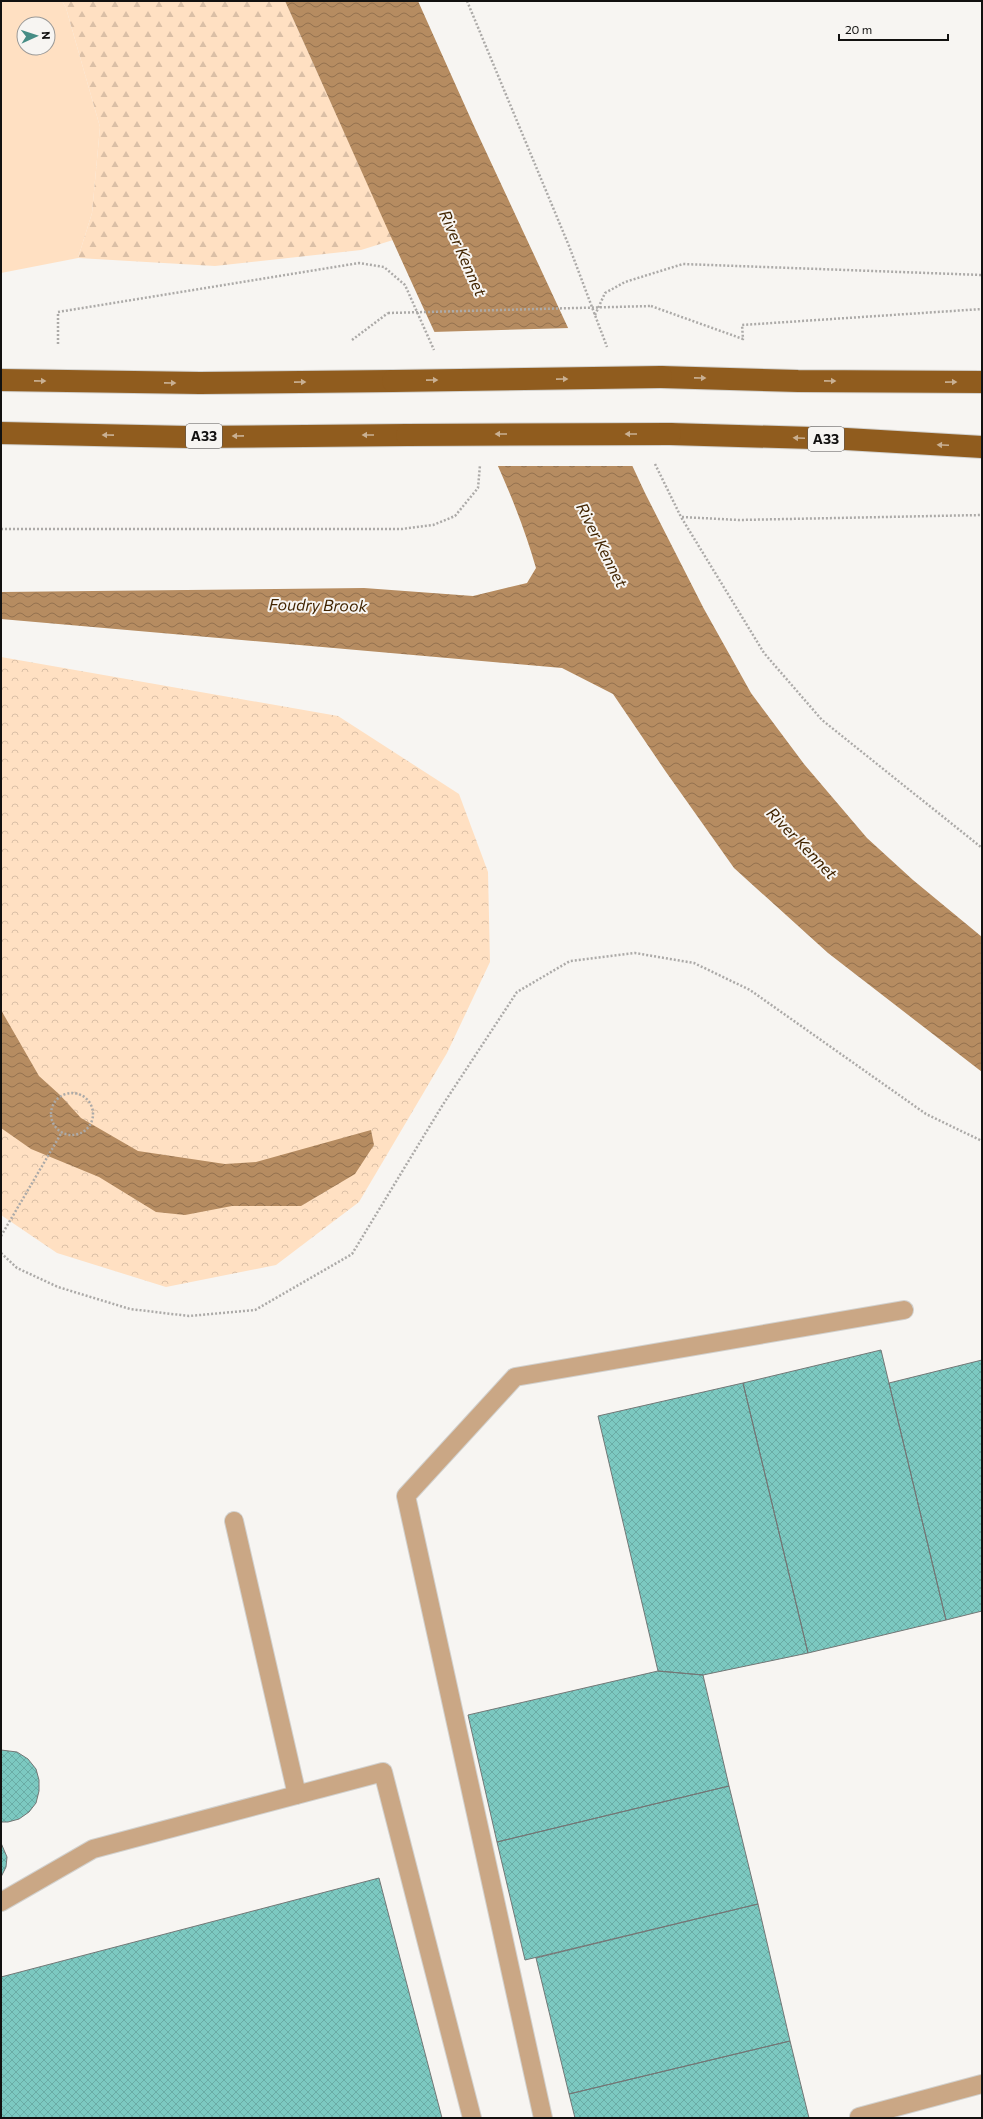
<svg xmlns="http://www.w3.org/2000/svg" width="983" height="2119" font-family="Commissioner,sans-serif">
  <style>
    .grass { fill: #ffe0c2; fill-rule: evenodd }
    .forest { fill: url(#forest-firs) }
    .park { fill: url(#park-crowns) }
    .water { fill: url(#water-waves) }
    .pier { fill: #f7f5f2 }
    .building { fill: url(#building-cross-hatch); stroke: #737776 }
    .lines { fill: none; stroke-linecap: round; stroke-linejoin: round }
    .service-casing { stroke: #d2d1ce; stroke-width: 20 }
    .trunk-casing { stroke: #d2d1ce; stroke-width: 24 }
    .path { stroke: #acaaa8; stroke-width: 2.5; stroke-dasharray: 2 2; stroke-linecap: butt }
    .service { stroke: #caa785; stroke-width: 18 }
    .trunk { stroke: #905c1e; stroke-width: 22 }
    .trunk-bridge-casing { stroke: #d2d1ce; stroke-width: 24; stroke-linecap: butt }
    .path-bridge { stroke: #acaaa8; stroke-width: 2.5; stroke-dasharray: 2 2; stroke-linecap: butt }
    .trunk-bridge { stroke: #905c1e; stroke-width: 22 }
    .oneway { fill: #c9b093 }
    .labels { text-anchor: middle; stroke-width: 4; stroke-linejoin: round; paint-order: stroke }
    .shield { fill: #f7f5f2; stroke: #575554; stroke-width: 1 }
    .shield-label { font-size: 14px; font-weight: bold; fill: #121110 }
    .water-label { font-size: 16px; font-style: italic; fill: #412400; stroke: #f7f5f2 }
  </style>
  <defs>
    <pattern id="forest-firs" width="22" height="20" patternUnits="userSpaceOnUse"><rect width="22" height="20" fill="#ffe0c2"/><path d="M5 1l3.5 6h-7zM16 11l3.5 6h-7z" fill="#dabfa6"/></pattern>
    <pattern id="park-crowns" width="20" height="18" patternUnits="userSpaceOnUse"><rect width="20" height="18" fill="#ffe0c2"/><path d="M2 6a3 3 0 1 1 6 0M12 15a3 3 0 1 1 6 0" fill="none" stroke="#dabfa6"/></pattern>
    <pattern id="water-waves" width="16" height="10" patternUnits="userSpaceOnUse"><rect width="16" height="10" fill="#b68c61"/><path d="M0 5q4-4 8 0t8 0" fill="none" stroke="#93714f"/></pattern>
    <pattern id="building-cross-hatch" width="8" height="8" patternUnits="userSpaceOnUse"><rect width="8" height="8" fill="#7cc9c1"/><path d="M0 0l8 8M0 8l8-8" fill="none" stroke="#6aaca5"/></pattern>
  </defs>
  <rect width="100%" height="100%" fill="#f7f5f2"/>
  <path class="grass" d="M1,1H62L66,8L100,127L92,213L78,258L1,273ZM24,24H48V48H24Z"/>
  <path class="forest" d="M62,1H285L393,240L361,250L215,266L78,258L92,213L100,127L66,8Z"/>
  <path class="park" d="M1,657L338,716L459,794L488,872L490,962L447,1053L359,1202L276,1265L166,1287L57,1253L1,1215Z"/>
  <path class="water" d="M285,1H418L474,126L645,493L704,609L751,693L804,764L867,838L913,880L982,937V1072L828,953L734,868L666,772L613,694L562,668L1,619V592L364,588L473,596L527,583L536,568C512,484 470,409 434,331C383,221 335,111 285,1Z
    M1,1010L39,1076L60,1095L81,1118L138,1151L225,1164L256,1162L371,1130L374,1145L355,1174L301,1206H232L185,1215L156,1212L99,1177L31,1149L1,1128Z"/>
  <path class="pier" d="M570,328L634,466H497L432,332Z"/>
  <path class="building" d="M881,1350L946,1620L808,1653L743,1383Z
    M982,1360V1611L946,1620L889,1383Z
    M743,1383L808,1653L703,1675L658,1671L598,1416Z
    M658,1671L703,1675L729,1786L497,1842L468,1715Z
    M1,1750L17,1752L28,1759L36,1769L39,1780V1791L36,1803L29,1812L19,1819L8,1822H1Z
    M729,1786L758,1904L525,1960L497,1842Z
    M1,1843L7,1857L6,1867L1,1877Z
    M379,1878L442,2118H1V1977Z
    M758,1904L790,2041L569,2094L536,1958Z
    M790,2041L809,2118H575L569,2094Z"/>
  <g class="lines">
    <g class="service-casing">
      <path id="service" d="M234,1521L297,1795
        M1,1902L93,1849L383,1772L472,2118
        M859,2117L982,2084
        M543,2118L406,1496L515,1377L904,1310"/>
    </g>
    <g class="trunk-casing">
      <path id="trunk" d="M661,377L798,381L982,382
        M1,380L200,383L393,381
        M1,433L188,437L407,435
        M670,434L846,439L982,447"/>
    </g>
    <path class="path" d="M467,1L569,246L607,347
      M651,306L743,339L742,325L982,309
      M595,315L605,293L625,282L683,264L982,275
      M352,340L388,313
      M58,344V312L359,263L384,267L405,285L434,350
      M655,464L681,517L764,653L822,720L982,848
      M682,517L739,520L982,515
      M1,529H402L433,525L455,516L478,488L480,465
      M51 1114a21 21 0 1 1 42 0a21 21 0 1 1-42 0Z
      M1,1236L62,1132
      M1,1253L17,1268L58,1287L130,1309L189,1316L255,1310L352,1254L442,1106L517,992L570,961L635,953L694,963L750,990L926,1114L982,1141"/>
    <use href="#service" class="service"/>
    <use href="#trunk" class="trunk"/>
    <g class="trunk-bridge-casing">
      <path id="trunk-bridge" d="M393,381L661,377
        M407,435L670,434"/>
    </g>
    <path class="path-bridge" d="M388,313L651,306"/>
    <use href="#trunk-bridge" class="trunk-bridge"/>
  </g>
  <defs><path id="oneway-solid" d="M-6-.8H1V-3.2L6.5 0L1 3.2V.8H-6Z"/></defs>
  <g class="oneway">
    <use href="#oneway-solid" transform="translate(700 378) rotate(1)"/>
    <use href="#oneway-solid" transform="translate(562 379) rotate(-1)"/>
    <use href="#oneway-solid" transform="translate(432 380) rotate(-1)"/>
    <use href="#oneway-solid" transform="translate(40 381) rotate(1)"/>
    <use href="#oneway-solid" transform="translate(830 381) rotate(1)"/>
    <use href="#oneway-solid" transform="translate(300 382) rotate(-1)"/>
    <use href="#oneway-solid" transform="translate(951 382) rotate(-1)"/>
    <use href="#oneway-solid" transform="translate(170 383) rotate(1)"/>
    <use href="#oneway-solid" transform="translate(501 434) rotate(180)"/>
    <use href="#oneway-solid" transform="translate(631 434) rotate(180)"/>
    <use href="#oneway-solid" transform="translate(108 435) rotate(-179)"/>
    <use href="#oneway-solid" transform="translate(368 435) rotate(180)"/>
    <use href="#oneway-solid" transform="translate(238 436) rotate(179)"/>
    <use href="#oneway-solid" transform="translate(799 438) rotate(-178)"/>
    <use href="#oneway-solid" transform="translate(943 445) rotate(-177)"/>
  </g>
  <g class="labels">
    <g class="shield">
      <rect x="186" y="424" width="36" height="24" rx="3"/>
      <rect x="808" y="427" width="36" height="24" rx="3"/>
    </g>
    <g class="shield-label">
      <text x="204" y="441">A33</text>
      <text x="826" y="444">A33</text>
    </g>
    <g class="water-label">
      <text transform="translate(463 253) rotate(66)" y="6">River Kennet</text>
      <text transform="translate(602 545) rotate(63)" y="6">River Kennet</text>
      <text transform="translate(318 605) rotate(1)" y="6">Foudry Brook</text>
      <text transform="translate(802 843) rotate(46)" y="6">River Kennet</text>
    </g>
  </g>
  <rect width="983" height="2119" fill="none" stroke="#121110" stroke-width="4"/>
  <g transform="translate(36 36) rotate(87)"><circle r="19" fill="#f7f5f2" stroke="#9b9a98"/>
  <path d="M0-3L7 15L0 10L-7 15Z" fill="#468d85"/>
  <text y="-6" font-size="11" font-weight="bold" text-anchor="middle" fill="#121110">N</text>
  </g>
  <path d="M839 34v6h109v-6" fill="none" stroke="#121110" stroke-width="2"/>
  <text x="845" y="34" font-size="12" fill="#121110" stroke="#f7f5f2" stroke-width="3" paint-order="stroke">20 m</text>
</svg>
